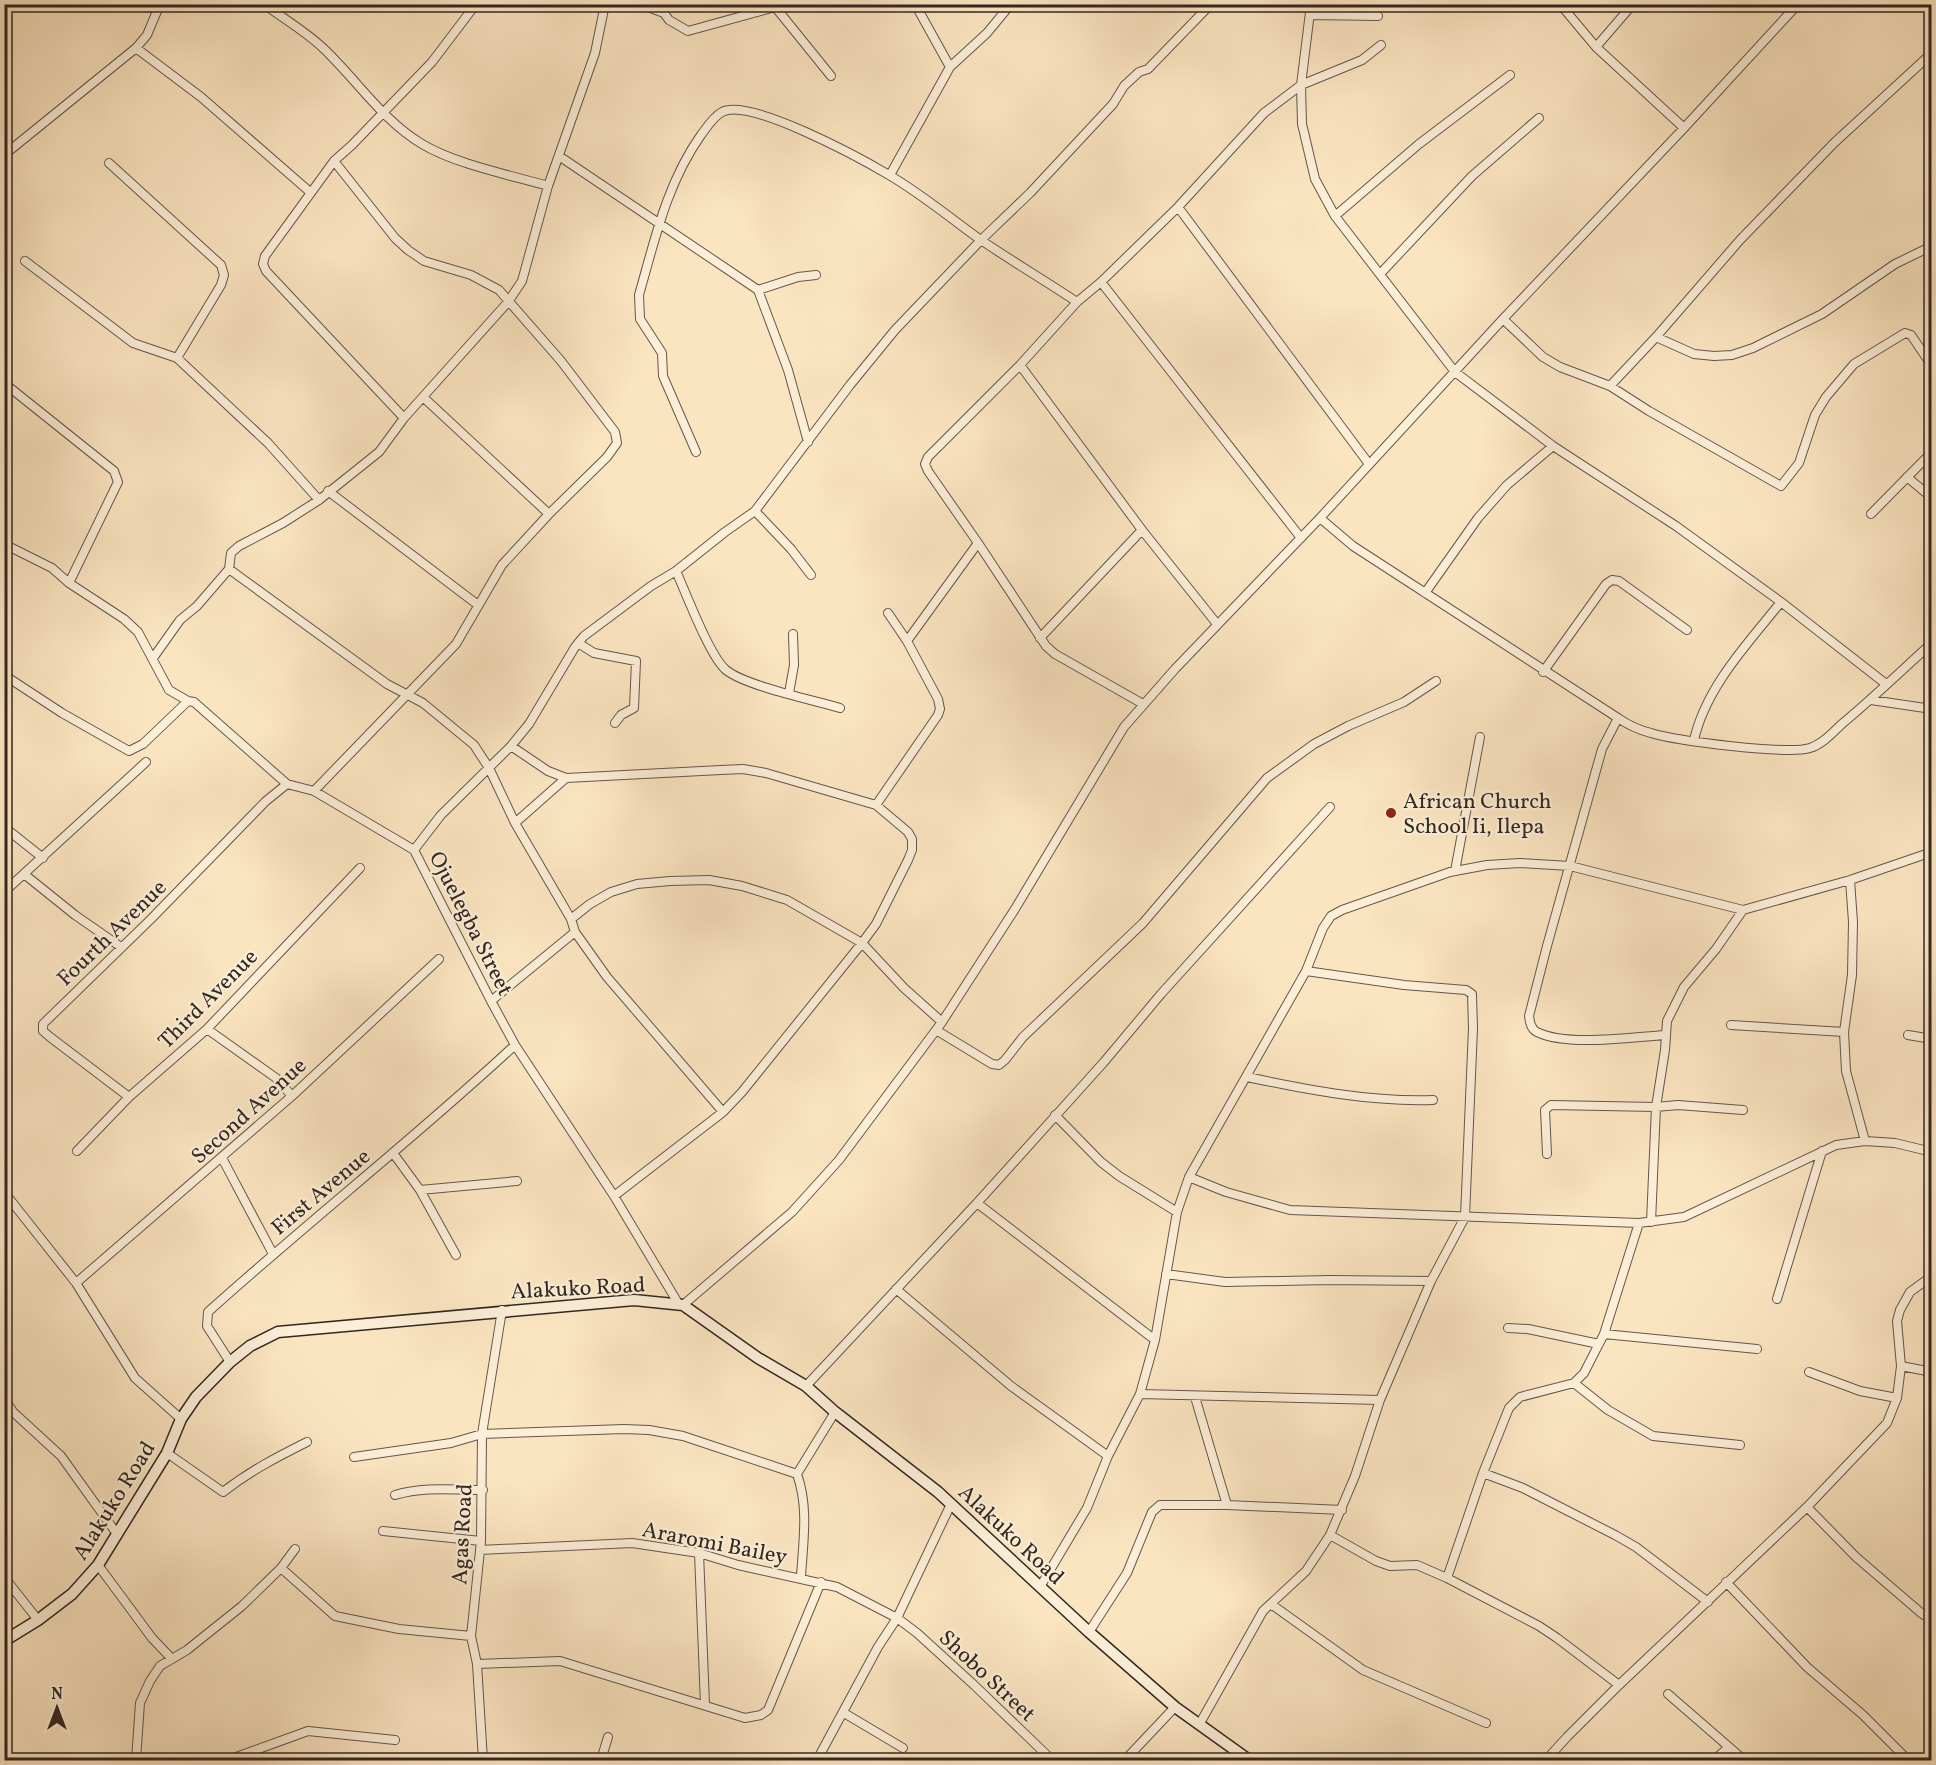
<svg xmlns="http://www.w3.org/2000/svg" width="1936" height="1765" font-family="Vollkorn,serif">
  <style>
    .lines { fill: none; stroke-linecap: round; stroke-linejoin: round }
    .street-casing { stroke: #65564a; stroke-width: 10 }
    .secondary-casing { stroke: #332722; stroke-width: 13 }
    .street { stroke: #fceed7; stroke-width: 8 }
    .secondary { stroke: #fceed7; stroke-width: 10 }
    .poi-dot { fill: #8f2418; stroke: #fceed7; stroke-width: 2 }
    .labels { text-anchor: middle; stroke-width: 4.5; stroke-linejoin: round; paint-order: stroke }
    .poi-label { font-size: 22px; fill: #332722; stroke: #fceed7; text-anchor: start }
    .street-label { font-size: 22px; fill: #332722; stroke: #fceed7 }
  </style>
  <rect width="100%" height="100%" fill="#fbe5c1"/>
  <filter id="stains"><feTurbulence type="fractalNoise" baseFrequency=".00333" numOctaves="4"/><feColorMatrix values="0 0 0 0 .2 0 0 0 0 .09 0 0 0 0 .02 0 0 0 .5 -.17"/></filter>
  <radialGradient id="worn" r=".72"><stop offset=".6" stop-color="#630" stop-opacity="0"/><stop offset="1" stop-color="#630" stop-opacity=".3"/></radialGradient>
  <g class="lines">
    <g class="street-casing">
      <path id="street" d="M264,4C284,19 305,31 323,48C357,80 382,120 422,144C455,164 510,175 548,186
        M640,4L664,13L669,20L688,31L786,4
        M915,4L950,67
        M1311,4L1301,85L1302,124L1315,179L1335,216L1455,372L1553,446L1676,526L1781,602L1886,684
        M1560,4L1596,47L1684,128
        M776,8L831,76
        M1311,15L1378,16
        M1596,47L1633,4
        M136,48L201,97L310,192
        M4,155L136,48L147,35L160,4
        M559,156L758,290L788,370L808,442
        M109,163L221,265L224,275L221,285L177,358
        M890,175L950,67L987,33L1011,4
        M1178,207L1369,464
        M1335,216L1419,144L1510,75
        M25,261L133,343L177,358L268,443L319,500
        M1380,274L1472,176L1539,118
        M1101,282L1301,538
        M758,290L798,277L816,275
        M1503,319L1543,357L1560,367L1610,386L1649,411L1781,486L1799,463L1815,415L1826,397L1854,364L1905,333L1911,335L1932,366
        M1656,337L1694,354L1714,356L1732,355L1753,348L1822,314L1895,264L1932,246
        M1020,365L1142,530L1217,624
        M4,383L114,471L118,482L69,583
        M1610,386L1656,337L1740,240L1834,143L1932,53
        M423,397L549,514
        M404,418L266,271L263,264L265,256L334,161L352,145L432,62L476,4
        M696,452L663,376L662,353L640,319L639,295C655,239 667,183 701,135C707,127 713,117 722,112C749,97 862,159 889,175C920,193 949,217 978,238C1010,260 1044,280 1077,302
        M1907,477L1932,498
        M328,491L478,605
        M755,511L791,549L811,575
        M1871,514L1932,452
        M1320,518L1353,546L1618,718C1628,725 1639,730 1651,733C1677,741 1787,755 1810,748C1823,744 1833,732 1843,723C1873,698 1902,670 1932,643
        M4,544L52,568L69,583L124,619L138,632L169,690L188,701L194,702L287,784L314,791L414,850L491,1001L515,1045L614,1196L678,1303
        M229,569L387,684L423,703L474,745L489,768L515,823L571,919L575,932L607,977L723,1112
        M676,571C686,593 710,657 726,670C746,686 813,700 840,708
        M1425,593L1478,518L1507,485L1553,446
        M1040,638L1142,530
        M907,641L978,543
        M578,643L594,653L636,661L634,708L621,715L615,723
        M153,658L180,620L197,606L229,569L231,553L239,546L283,523L319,500L379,452L404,418L508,302L522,281L548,186L595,53L605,4
        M1543,672L1606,584L1612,580L1619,581L1687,630
        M4,675L62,713L129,751L143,744L188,701
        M789,693L794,665L793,634
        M1871,700L1932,709
        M1143,704L1055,654L1046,646L978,543L928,471L925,464L928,457L1020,365L1077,302L1101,282L1178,207L1264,113L1301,85L1362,60L1381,45
        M1618,718L1602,749L1547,946L1529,1016C1530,1023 1531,1029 1537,1032C1567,1047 1632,1037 1665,1035
        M1694,740C1706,687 1748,643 1781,602
        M511,746L548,771L566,778L721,770L743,769L766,773L876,805L908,832L912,839V850L908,860L876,924L862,943L742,1092L723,1112L614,1196
        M314,791L456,644L502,565L549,514L607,457L617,443L615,432L561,361L499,290L471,275L424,261L408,250L395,238L334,161
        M876,805L938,715L940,709L938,699L907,641L888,613
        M515,823L566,778
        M4,827L43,858
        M414,850L441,815L511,746L529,724L575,647L584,636L651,586L676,571L725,532L755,511L850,385L895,330L981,240L1030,193L1113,104L1124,86L1139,72L1148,69L1211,4
        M1455,871L1480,737
        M24,874L75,915L121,947
        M1850,880L1853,922L1852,975L1844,1032L1846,1071L1865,1141
        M4,892L146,762
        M571,919L590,904L611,892L637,884L670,881L709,880L742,886L787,900L862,943L904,988L942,1022
        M491,1001L575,932
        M1731,1025L1844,1032
        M207,1029L276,1078L292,1096
        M936,1030L992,1064L999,1065L1005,1060L1023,1037L1143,923L1267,778L1314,744L1348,726L1404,702L1436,681
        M1908,1035L1932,1039
        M1247,1077C1309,1090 1370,1102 1433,1100
        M129,1097L50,1037L43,1031V1024L151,919L266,801L287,784
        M1055,1115L1101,1162L1119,1176L1177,1212
        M77,1151L129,1097L207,1029L360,868
        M393,1153L420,1190L456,1255
        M1547,1154L1545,1110L1551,1105L1656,1107L1678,1105L1743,1110
        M222,1158L273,1254
        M1189,1177L1226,1192L1290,1210L1639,1223L1684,1217L1836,1145L1865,1141L1895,1143L1932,1152
        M420,1190L517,1181
        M4,1192L76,1283L135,1378L181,1419
        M977,1203L1155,1340
        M1651,1222L1656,1107L1665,1050L1667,1021L1684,987L1716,949L1743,910
        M1166,1274L1225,1282L1329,1280L1431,1281
        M76,1283L292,1096L439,959
        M896,1289L1011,1386L1108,1456
        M1777,1299L1822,1151
        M683,1305L792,1212L839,1160L942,1022L1015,909L1124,727L1175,669L1320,518L1503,319L1684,128L1798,4
        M1508,1328L1528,1329L1599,1344
        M1604,1334L1757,1349
        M230,1362L207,1326L208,1312C309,1221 416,1137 515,1045
        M1901,1366L1932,1372
        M1809,1372L1860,1391L1897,1398
        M1574,1383L1608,1410L1653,1436L1740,1445
        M806,1386L977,1203L1104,1062L1161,994L1330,807
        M1140,1394L1380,1400
        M1195,1397L1227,1505
        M4,1398L13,1412L61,1456L117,1534
        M167,1453L223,1492C250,1471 277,1457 307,1442
        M354,1457L451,1443L482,1434L624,1429L649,1430L683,1436L797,1474C809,1508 803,1542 801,1577
        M1483,1473L1523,1488L1615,1535L1636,1547L1708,1602
        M797,1474L835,1412
        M395,1495C425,1486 452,1490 483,1490
        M1807,1507L1856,1557L1920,1612L1924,1615L1932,1616
        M383,1531L481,1541
        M1330,1535L1376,1561L1390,1566L1417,1565L1447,1578L1539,1626L1557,1638L1619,1685
        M480,1550L632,1543L699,1553L738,1565L837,1587L897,1618L917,1633L974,1685L1052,1760
        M699,1553L705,1705
        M98,1565L152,1638L171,1658
        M281,1568L335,1616L399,1629L471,1636
        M4,1577L38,1620
        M1447,1578L1483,1473L1509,1408L1520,1397L1574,1383L1584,1373L1604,1334L1639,1223
        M1726,1582L1807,1667L1863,1715L1908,1760
        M1040,1587L1087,1508L1108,1456L1140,1394L1155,1340L1177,1212L1189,1177L1306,971L1323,928L1331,916L1342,910L1450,872L1487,865L1520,863L1570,866L1743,910L1850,880L1932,852
        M1271,1604L1363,1670L1486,1723
        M1089,1632L1127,1573L1152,1512L1160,1505H1227L1342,1510
        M477,1664L560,1661L745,1718L761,1715L768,1710L821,1582
        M1668,1694L1744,1760
        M844,1713L903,1748
        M1199,1725L1263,1611L1306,1571L1330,1535L1355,1476L1380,1400L1431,1281L1465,1217L1473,1028L1472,994L1466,990L1404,985L1306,971
        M136,1760L140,1703L150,1681L160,1666L187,1650L242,1606L281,1568L295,1549
        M228,1760L308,1731L395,1740
        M483,1760L477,1664L471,1636L481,1541L482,1434L502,1310
        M601,1760L608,1737
        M817,1760L878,1647L897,1618L951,1504
        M1125,1760L1175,1707
        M1546,1760L1567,1737L1619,1685L1807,1507L1887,1423L1897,1398L1901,1366L1897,1321L1900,1310L1910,1292L1932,1276
        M1648,1760V1759
        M1714,1760L1729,1747"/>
    </g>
    <g class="secondary-casing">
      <path id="secondary" d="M4,1641L38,1620L72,1594L98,1565L167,1453L181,1419L196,1397L230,1362L250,1346L278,1332L634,1300L683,1305L758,1358L806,1386L835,1412L938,1492L1089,1632L1175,1707L1249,1760"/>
    </g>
    <use href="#street" class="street"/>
    <use href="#secondary" class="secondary"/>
  </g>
  <circle class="poi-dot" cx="1391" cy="813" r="6"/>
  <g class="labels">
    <g class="poi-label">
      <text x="1403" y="808">African Church<tspan x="1403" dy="25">School Ii, Ilepa</tspan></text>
    </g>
    <g class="street-label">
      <text transform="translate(472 923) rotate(63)" y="8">Ojuelegba Street</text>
      <text transform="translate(111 932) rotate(-44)" y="8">Fourth Avenue</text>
      <text transform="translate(207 998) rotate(-45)" y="8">Third Avenue</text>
      <text transform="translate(248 1110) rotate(-42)" y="8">Second Avenue</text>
      <text transform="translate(320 1191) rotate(-40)" y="8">First Avenue</text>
      <text transform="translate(578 1287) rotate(-3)" y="8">Alakuko Road</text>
      <text transform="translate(113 1500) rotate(-58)" y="8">Alakuko Road</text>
      <text transform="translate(461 1534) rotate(-87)" y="8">Agas Road</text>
      <text transform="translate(1012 1534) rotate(43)" y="8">Alakuko Road</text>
      <text transform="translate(715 1542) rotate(11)" y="8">Araromi Bailey</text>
      <text transform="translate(988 1675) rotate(43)" y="8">Shobo Street</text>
    </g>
  </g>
  <rect width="1936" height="1765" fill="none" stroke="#fbe5c1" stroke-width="24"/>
  <rect x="6" y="6" width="1924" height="1753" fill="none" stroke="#332722" stroke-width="3"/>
  <rect x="12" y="12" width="1912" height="1741" fill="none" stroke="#332722" stroke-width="1.5"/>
  <g transform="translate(57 1708)" stroke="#fceed7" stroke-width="4.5" paint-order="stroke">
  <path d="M0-4.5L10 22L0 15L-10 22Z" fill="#332722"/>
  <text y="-9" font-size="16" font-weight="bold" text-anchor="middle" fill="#332722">N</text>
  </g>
  <rect width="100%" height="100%" filter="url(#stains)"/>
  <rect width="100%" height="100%" fill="url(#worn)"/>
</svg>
